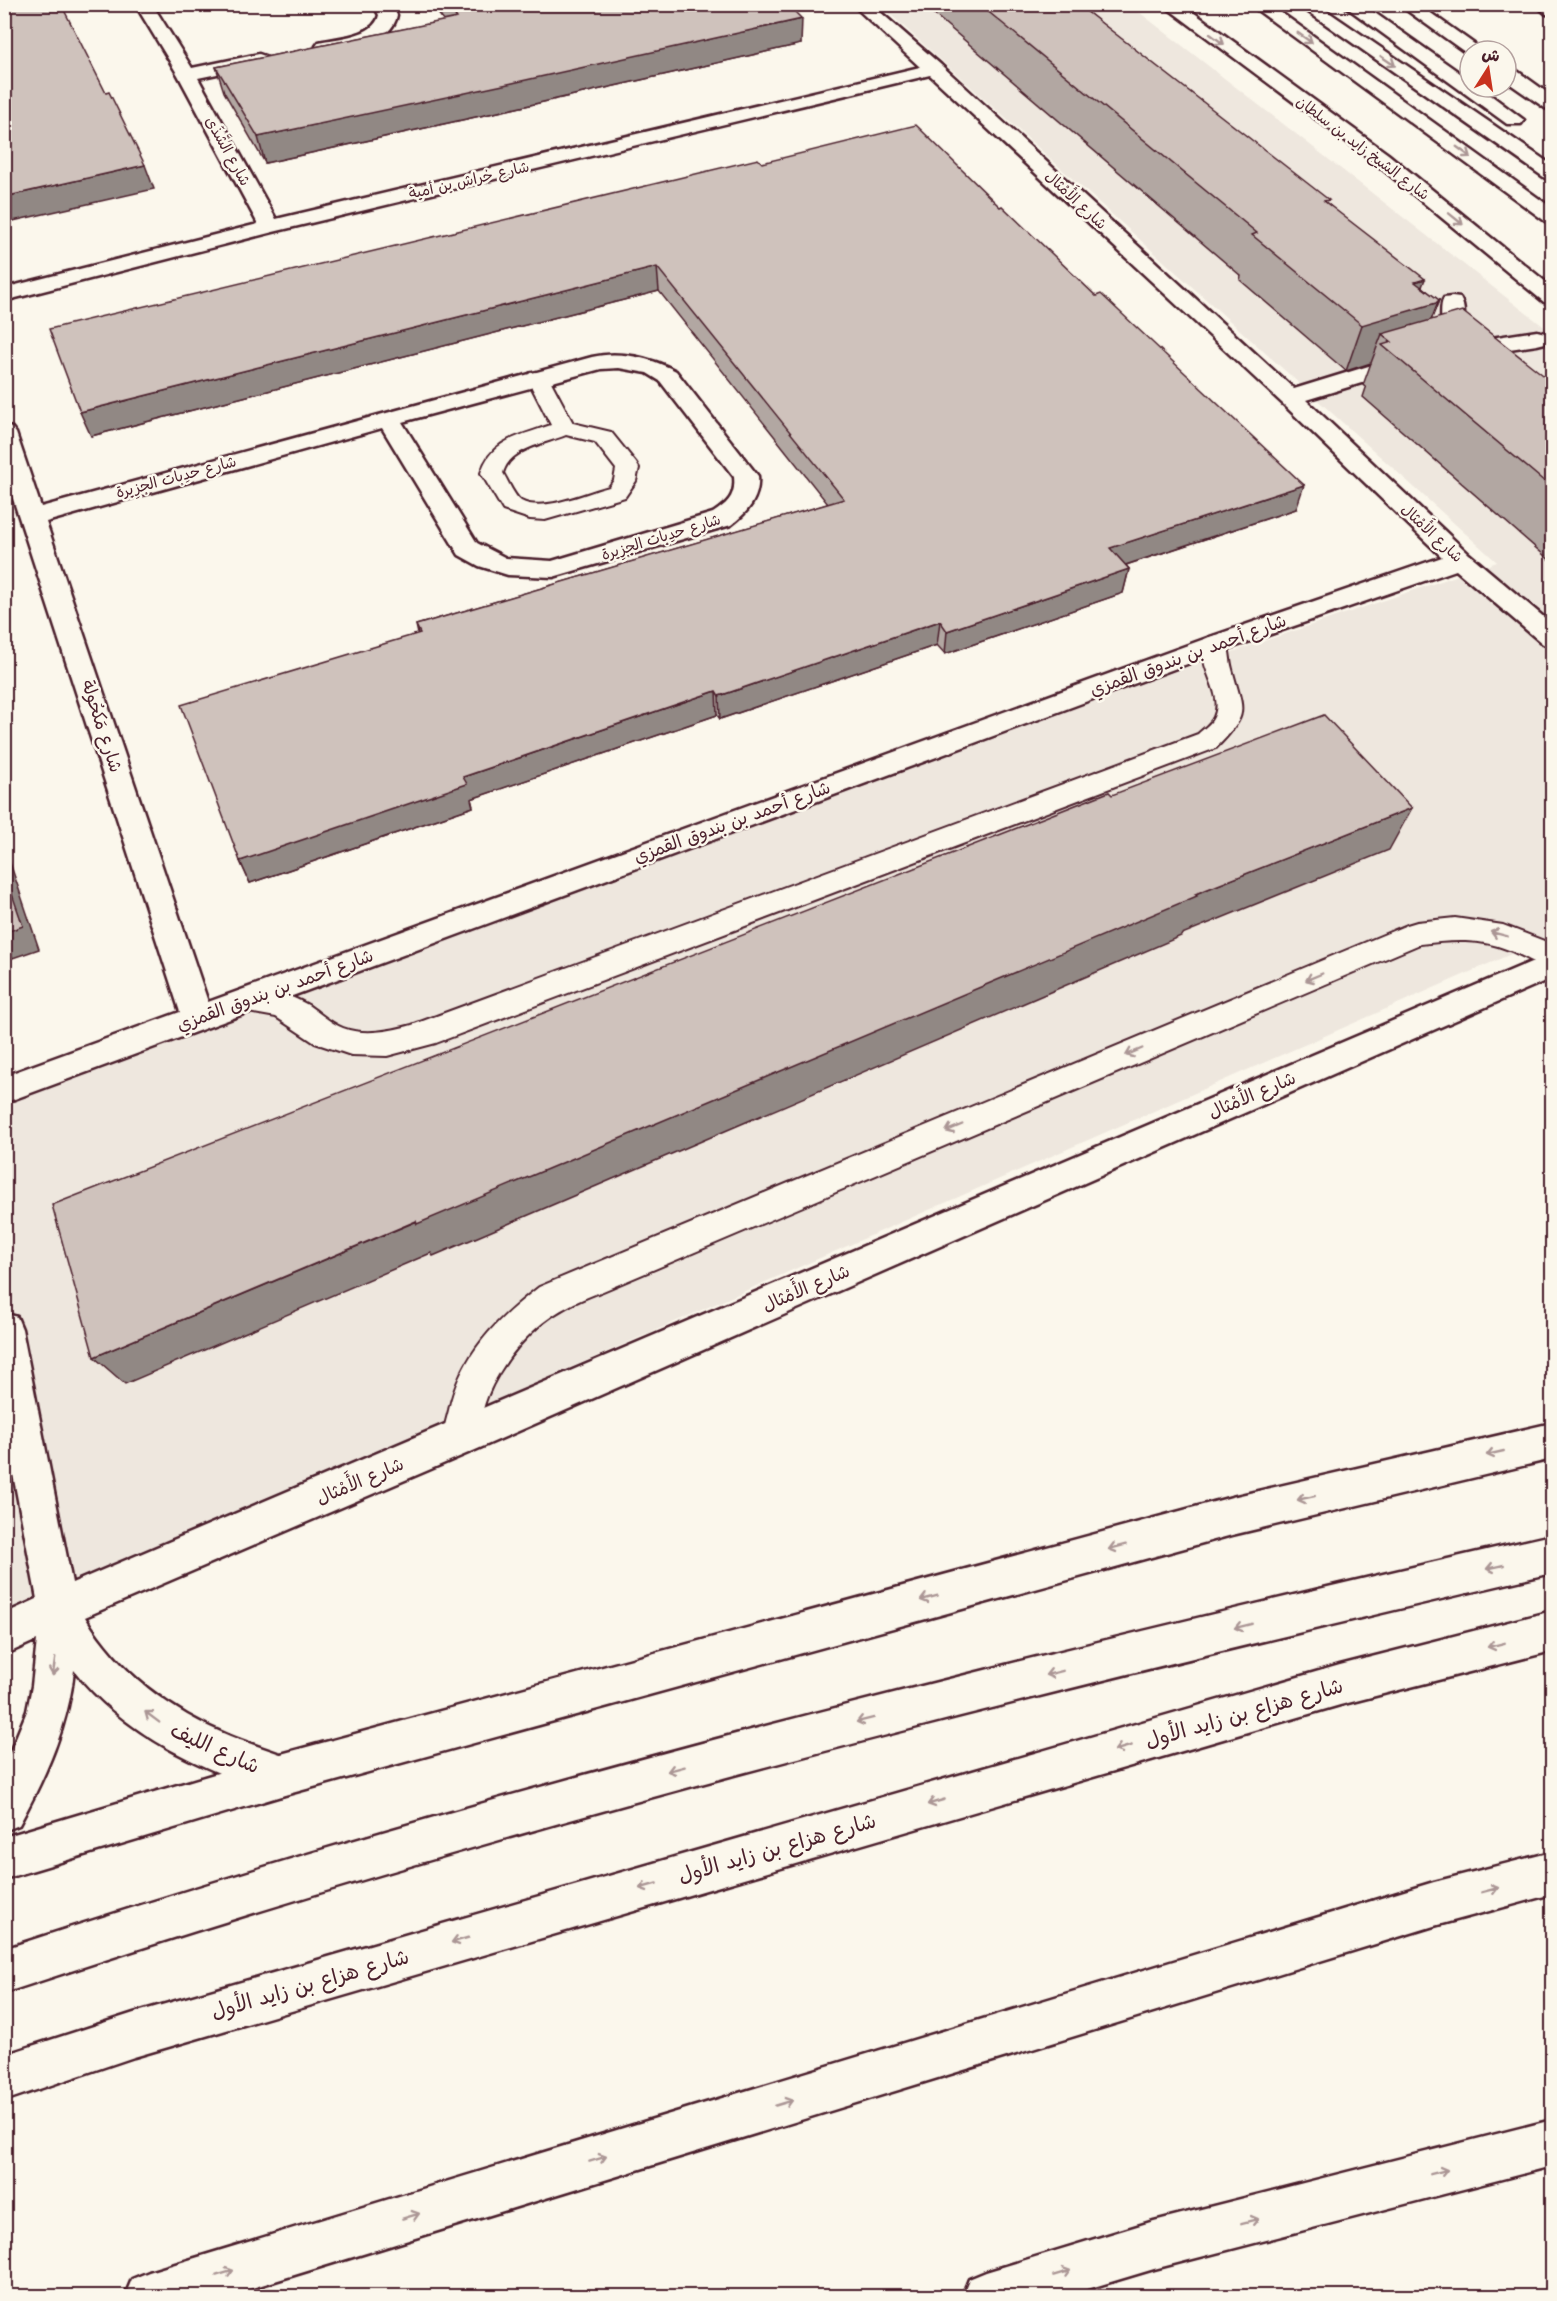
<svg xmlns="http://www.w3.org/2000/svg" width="1557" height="2301" font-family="Mali,'Playpen Sans Arabic',sans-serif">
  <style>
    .built { fill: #eee7de }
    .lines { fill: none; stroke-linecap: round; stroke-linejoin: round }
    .service-casing { stroke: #4a1f2b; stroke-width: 4 }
    .minor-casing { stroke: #4a1f2b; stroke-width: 5 }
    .primary-casing { stroke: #4a1f2b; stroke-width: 5 }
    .trunk-casing { stroke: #4a1f2b; stroke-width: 5 }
    .service { fill: #fbf7ec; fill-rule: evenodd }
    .minor { fill: #fbf7ec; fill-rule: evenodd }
    .primary { fill: #fbf7ec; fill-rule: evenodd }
    .trunk { fill: #fbf7ec; fill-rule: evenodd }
    .wall { fill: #b2a7a2; stroke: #4a1f2b; stroke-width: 1.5 }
    .shaded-wall { fill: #918884; stroke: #4a1f2b; stroke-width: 1.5 }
    .building { fill: #cfc2bc; stroke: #4a1f2b; stroke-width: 1.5 }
    .oneway { stroke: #ab9695 }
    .labels { text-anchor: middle; stroke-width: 5; stroke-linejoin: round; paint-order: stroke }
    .far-street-label { font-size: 15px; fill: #4a1f2b; stroke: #fbf7ec }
    .street-label { font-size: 18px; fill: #4a1f2b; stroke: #fbf7ec }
    .near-street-label { font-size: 21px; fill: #4a1f2b; stroke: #fbf7ec }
  </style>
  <rect width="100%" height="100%" fill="#fbf7ec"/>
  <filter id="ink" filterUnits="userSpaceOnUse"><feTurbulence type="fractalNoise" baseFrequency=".0167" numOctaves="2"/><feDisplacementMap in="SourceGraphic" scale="12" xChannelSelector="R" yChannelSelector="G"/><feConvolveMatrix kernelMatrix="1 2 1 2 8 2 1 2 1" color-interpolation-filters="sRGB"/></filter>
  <g filter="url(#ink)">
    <path class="built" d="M880,5H1130L1552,333V936L363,1459L5,1613V1103L1041,717L1497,562Z"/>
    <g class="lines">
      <g class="service-casing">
        <path id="service" d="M538,372L546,373L549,378L573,423L611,432L636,463L639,468L636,481L625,497L545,520L530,519L503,510L481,473C491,439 521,436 551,425L527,378L530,373ZM566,435L595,442L616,469L614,480L609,487C586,493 543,513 521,501C514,496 508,481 503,473C510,448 544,444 566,435Z
          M1216,635L1225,638C1230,647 1229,659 1232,669C1243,711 1251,713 1216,748L436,1043L387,1056L351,1055L315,1043L276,1017L237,1010L232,1001L237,992C259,985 288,993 308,1005C320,1013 330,1023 343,1028C365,1036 390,1031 412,1025L1198,734C1203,729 1211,724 1214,717C1226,691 1192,664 1207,638Z
          M1455,918L1503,925L1552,944V968C1537,965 1524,956 1509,950C1481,938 1450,940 1420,944L603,1291C590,1296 577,1301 565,1308C531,1326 501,1362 487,1397C480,1414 480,1433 472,1450L460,1455L448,1450C441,1434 445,1426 449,1410C461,1355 496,1320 539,1287L1407,925L1417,922Z"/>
      </g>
      <g class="minor-casing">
        <path id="minor" d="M135,4H152L192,68L259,54L265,56L268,60L265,64L198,78L276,219L920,67L852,4H871L941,65L1294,389L1401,356L1409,354L1417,356L1420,361L1417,366L1306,400L1469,554L1552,624V647L1543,644L1456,570L1225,650L4,1103V1076L180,1012L4,471V426L12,428L16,433L41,507L592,357C619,350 652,358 676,371L758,476C760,498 748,512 731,525L553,577L508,575L479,566L459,555L382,428L46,522L208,1002L1207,638L1442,557L1282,403L930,75L273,232L4,301V288L258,224L178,75ZM619,368L647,373L660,381L734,477C736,496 728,503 713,513L552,561L506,558L477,543L402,422L601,369Z
          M373,4H390L397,15C392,44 348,47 325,51L319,50L316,46L319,42C336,38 375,37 379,15Z
          M1452,297L1460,298C1469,313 1461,332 1452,344L1537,331L1545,333L1548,338L1545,343L1537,345L1456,357L1448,355L1446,351L1433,358L1425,356L1422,351C1428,342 1436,338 1440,327C1443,318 1439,306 1444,298Z
          M1552,953V978L473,1451L85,1617C118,1672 171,1712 230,1736C252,1745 274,1751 296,1760L302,1775L296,1790L281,1796C202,1769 127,1737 74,1670C69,1725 45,1777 19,1825L4,1831V1767L27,1711L32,1686L37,1640L4,1655V1614L37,1599L4,1427V1313L17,1317L22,1329L72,1583Z"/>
      </g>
      <g class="primary-casing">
        <path id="primary" d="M1162,4H1182L1388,154L1552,287V303L1544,302L1374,162Z
          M1535,4H1552V15L1546,14Z
          M1552,1423V1459L1232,1535L281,1796L4,1879V1837L281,1754L1232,1497Z
          M1552,1535V1573C1031,1694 512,1823 4,1993V1949C513,1782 1031,1654 1552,1535Z
          M1552,1611V1651L1340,1705L134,2057L4,2101V2055L134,2013L1340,1665Z
          M1552,1852V1894L1434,1926L226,2296H125L132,2279L149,2272L1434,1882Z
          M1552,2120V2166L1154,2269L1064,2296H962L969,2279L986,2272L1154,2221Z"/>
      </g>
      <g class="trunk-casing">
        <path id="trunk" d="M1249,4H1269L1552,208V223L1545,221Z
          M1297,4H1317L1552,165V180L1545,178Z
          M1342,4H1362L1470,80V87H1480L1524,120L1521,124H1507Z
          M1398,4H1418L1484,51H1470L1469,55Z
          M1506,66L1513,68L1552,96V110L1545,108L1506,81Z"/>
      </g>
      <use href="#service" class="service"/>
      <use href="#minor" class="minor"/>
      <use href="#primary" class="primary"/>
      <use href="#trunk" class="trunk"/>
    </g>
    <path class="wall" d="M431,4H787L801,44L512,109L265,163L224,92L216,67L444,21Z
      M922,4H1077L1328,204L1422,287L1439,300L1431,320L1552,382V562L1363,397L1366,388L1363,385L1371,363L1346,371L1240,280L1241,276Z
      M762,163L1296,509L1126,565L1129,569L1123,593L945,654L937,645L720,719L717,715L471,799L473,807L250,883L240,861L418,634L416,625L828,504L659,291L91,436Z"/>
    <path class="shaded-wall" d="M802,19L801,44L512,109L265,163L258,137Z
      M145,165L154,189L4,223V197Z
      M657,267L659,291L91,436L80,412Z
      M1425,279L1413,310L1439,300L1421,346L1392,342L1382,334L1371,363L1346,371L1362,325L1415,282Z
      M1304,485L1296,509L1104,572L1110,548Z
      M1129,569L1123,593L945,654L947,631Z
      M940,621L937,645L720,719L719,696Z
      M716,691L717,715L471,799L473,807L250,883L240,861L463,777Z
      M1412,808L1389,850L1182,934L1181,936L433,1256L431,1253L125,1384L94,1357L1195,894Z
      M4,845L39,949L4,961Z"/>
    <path class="building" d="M4,4H61L106,93L109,92L145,165L4,197Z
      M446,4H787L802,19L508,84L258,137L216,67L457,18Z
      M979,4H1077L1329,200L1324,201L1425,279L1415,282L1439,300L1436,303L1362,325L1252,235L1257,233Z
      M916,125L1000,207L1002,206L1096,296L1101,294L1304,485L1110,548L1129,569L947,631L940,621L719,696L716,691L463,777L467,784L240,861L181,705L420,633L416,625L844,499L657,267L80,412L49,329L758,159L762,163Z
      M1462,311L1552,382V488L1382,345L1392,342L1382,334Z
      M1324,715L1412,808L1195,894L1197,896L417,1224L416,1221L94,1357L52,1205L1109,792L1112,795Z
      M4,871L23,926L4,933Z"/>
    <defs><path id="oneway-shaft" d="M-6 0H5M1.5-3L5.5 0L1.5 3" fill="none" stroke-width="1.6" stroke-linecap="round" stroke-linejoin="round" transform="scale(1.5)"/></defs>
    <g class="oneway">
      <use href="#oneway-shaft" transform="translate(1305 38) rotate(35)"/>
      <use href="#oneway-shaft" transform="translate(1217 39) rotate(36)"/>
      <use href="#oneway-shaft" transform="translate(1388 61) rotate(34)"/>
      <use href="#oneway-shaft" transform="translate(1464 152) rotate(36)"/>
      <use href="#oneway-shaft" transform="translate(1456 219) rotate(39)"/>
      <use href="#oneway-shaft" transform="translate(1499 934) rotate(-165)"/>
      <use href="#oneway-shaft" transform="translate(1314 977) rotate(157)"/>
      <use href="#oneway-shaft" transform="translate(1134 1052) rotate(157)"/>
      <use href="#oneway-shaft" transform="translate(954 1128) rotate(157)"/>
      <use href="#oneway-shaft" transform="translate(1495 1453) rotate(167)"/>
      <use href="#oneway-shaft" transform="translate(1306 1498) rotate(167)"/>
      <use href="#oneway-shaft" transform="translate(1117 1547) rotate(165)"/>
      <use href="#oneway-shaft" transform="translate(1495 1567) rotate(167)"/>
      <use href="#oneway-shaft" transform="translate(929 1598) rotate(165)"/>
      <use href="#oneway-shaft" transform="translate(1243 1626) rotate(166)"/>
      <use href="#oneway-shaft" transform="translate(1496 1645) rotate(166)"/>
      <use href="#oneway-shaft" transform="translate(54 1667) rotate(98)"/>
      <use href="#oneway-shaft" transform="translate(1054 1673) rotate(166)"/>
      <use href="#oneway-shaft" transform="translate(152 1717) rotate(-143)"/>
      <use href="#oneway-shaft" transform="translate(865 1720) rotate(166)"/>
      <use href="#oneway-shaft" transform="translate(1123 1748) rotate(164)"/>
      <use href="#oneway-shaft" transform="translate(676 1769) rotate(165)"/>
      <use href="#oneway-shaft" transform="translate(936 1802) rotate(164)"/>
      <use href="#oneway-shaft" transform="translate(648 1886) rotate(164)"/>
      <use href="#oneway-shaft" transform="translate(1490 1890) rotate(-15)"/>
      <use href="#oneway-shaft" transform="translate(460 1940) rotate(164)"/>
      <use href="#oneway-shaft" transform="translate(784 2103) rotate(-17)"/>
      <use href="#oneway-shaft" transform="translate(598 2159) rotate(-17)"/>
      <use href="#oneway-shaft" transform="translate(1439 2172) rotate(-14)"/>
      <use href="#oneway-shaft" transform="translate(411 2216) rotate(-17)"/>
      <use href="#oneway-shaft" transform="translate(1250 2221) rotate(-14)"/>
      <use href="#oneway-shaft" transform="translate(225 2273) rotate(-17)"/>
      <use href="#oneway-shaft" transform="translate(1062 2273) rotate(-17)"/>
    </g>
  </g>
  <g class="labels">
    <g class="far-street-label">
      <text transform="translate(1363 148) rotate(37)" y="5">شارع الشيخ زايد بن سلطان</text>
      <text transform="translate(228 151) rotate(61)" y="5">شارع الشَّذَى</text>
      <text transform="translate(469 180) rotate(-13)" y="5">شارع خراش بن أمية</text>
      <text transform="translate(1076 200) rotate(43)" y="5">شارع الأَمْثال</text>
      <text transform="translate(176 477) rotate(-15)" y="5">شارع حدِبات الجزِيرة</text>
      <text transform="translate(1432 533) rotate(43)" y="5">شارع الأَمْثال</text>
      <text transform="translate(661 537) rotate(-17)" y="5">شارع حدِبات الجزِيرة</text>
    </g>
    <g class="street-label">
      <text transform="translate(1188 655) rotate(-20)" y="6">شارع أحمد بن بندوق القمزي</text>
      <text transform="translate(102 726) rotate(72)" y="6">شارع مَكحُولة</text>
      <text transform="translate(732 822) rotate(-20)" y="6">شارع أحمد بن بندوق القمزي</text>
      <text transform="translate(275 990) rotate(-20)" y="6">شارع أحمد بن بندوق القمزي</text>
      <text transform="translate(1252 1095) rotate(-23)" y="6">شارع الأَمْثال</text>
      <text transform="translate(806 1288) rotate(-23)" y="6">شارع الأَمْثال</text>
      <text transform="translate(360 1481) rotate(-23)" y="6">شارع الأَمْثال</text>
    </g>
    <g class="near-street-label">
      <text transform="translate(1244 1713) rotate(-16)" y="7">شارع هزاع بن زايد الأول</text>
      <text transform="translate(215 1748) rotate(24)" y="7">شارع الليف</text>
      <text transform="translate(777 1848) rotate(-16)" y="7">شارع هزاع بن زايد الأول</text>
      <text transform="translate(310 1984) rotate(-16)" y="7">شارع هزاع بن زايد الأول</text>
    </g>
  </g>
  <rect width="1557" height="2301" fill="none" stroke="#fbf7ec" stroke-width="24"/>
  <rect x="12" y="12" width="1533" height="2277" fill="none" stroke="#4a1f2b" stroke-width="2" filter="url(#ink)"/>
  <g transform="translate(1488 69) rotate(12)"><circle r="28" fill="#fbf7ec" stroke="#b4a19f" stroke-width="1.5"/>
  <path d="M0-4.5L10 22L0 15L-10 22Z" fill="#c8321e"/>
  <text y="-9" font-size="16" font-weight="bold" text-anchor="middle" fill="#4a1f2b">ش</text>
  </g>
</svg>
